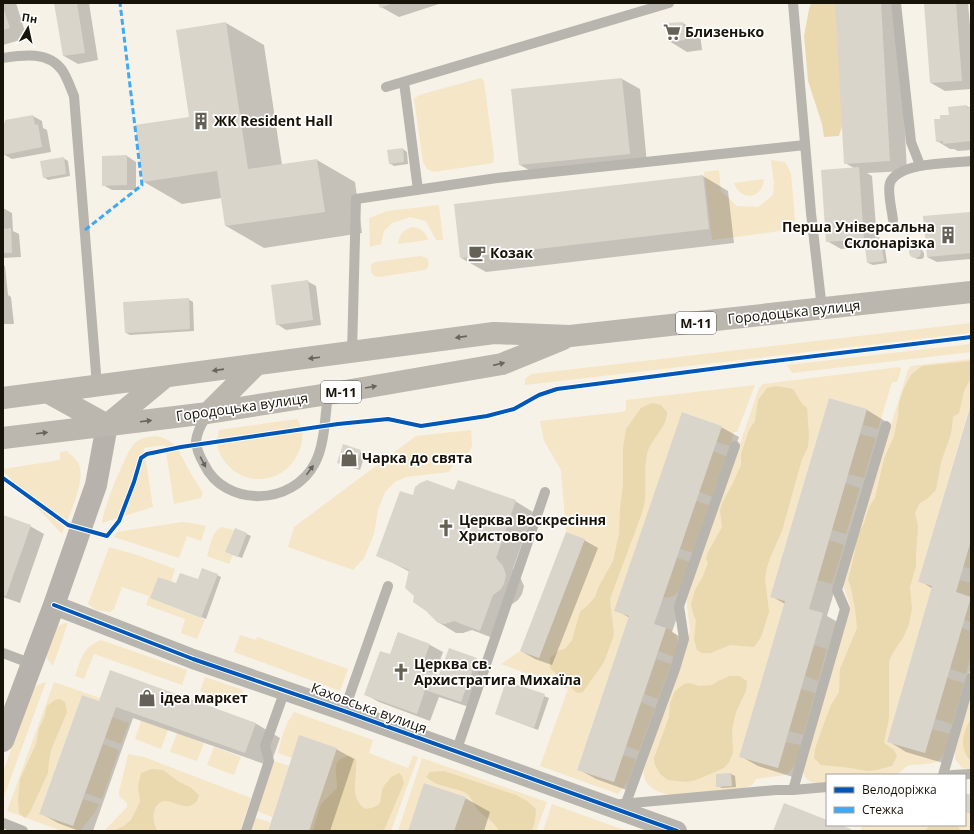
<svg xmlns="http://www.w3.org/2000/svg" width="974" height="834" font-family="'Open Sans',sans-serif">
  <style>
    .green { fill: #f4e6c7 }
    .forest { fill: #ead8af }
    .shadow { fill: #0003 }
    .building { fill: #dad5cb }
    .lines { fill: none; stroke-linecap: round; stroke-linejoin: round }
    .lane { stroke: #b7b5ae; stroke-width: 10 }
    .street { stroke: #b7b5ae; stroke-width: 20 }
    .secondary { stroke: #b7b3ac; stroke-width: 22 }
    .primary { stroke: #bbb6ae; stroke-width: 22 }
    .quiet { stroke: #3fa9f5; stroke-width: 3; stroke-dasharray: 6 3; stroke-linecap: butt }
    .cycleway-casing { stroke: #fff; stroke-width: 6 }
    .cycleway { stroke: #0057b8; stroke-width: 4 }
    .oneway { fill: #6a645b }
    .oneway2 { fill: #68645b }
    .labels { text-anchor: middle; stroke-width: 3.5; stroke-linejoin: round; paint-order: stroke }
    .shield { fill: #fff; stroke: #5d5a52; stroke-width: 1 }
    .shield-label { font-size: 13px; font-weight: bold; fill: #181308 }
    .poi-label { font-size: 14px; font-weight: bold; fill: #181308; stroke: #fff; text-anchor: start }
    .street-label { font-size: 14px; fill: #181308; stroke: #fff }
  </style>
  <rect width="100%" height="100%" fill="#f7f2e8"/>
  <path class="green" d="M481,78L484,81L494,157L493,163L434,172L427,169L423,162L414,99L419,95Z
    M771,160L785,162L791,173L795,220L788,230L712,240L704,172L719,170L721,191L737,206L758,207L773,195L774,183Z
    M764,179C763,199 740,202 734,183Z
    M439,205L443,240H436L426,221L410,217L392,223L384,231L381,244L370,247L369,218L387,211Z
    M412,227C421,228 426,232 428,240L398,244C399,234 403,230 412,227Z
    M420,256L427,258C430,263 429,267 425,270L379,277L374,276L371,272V265L374,262Z
    M971,323V333L525,385V379L531,374Z
    M971,344V352L792,373L787,365Z
    M971,359V402L918,582L932,586L887,742L925,753L932,729L950,734C942,765 941,763 911,765L907,766L897,775H827V782C816,784 806,784 803,771L850,607C849,598 843,590 843,580L908,370L911,366Z
    M900,367L901,370L897,382H892L878,429L863,425L867,409L829,398L770,596L785,601L739,757L778,768L786,742L801,745L796,763L790,772L785,775L756,779L752,785L745,788C728,790 712,791 695,793C686,794 676,796 666,794C654,791 641,783 644,769L687,644L690,630L687,605V599L759,388L763,384Z
    M755,385L737,432H734L730,446L716,442L722,426L683,412L629,616L577,769L613,782L623,755L636,759L628,782L618,794L540,766L568,689L501,664L520,651L539,658L584,539L566,532L561,470L544,441L540,421L621,412L626,410V400Z
    M297,419C299,422 301,426 302,430C303,437 302,445 299,451C287,483 245,489 225,462C221,457 217,448 217,442C217,438 218,434 219,430Z
    M471,430L472,446L464,461L457,459L449,472L406,477L395,482L385,492L378,510L374,534L364,558L353,570L288,547L294,527L416,436Z
    M860,434L876,438L864,478L848,474Z
    M155,436C177,439 180,454 190,472C194,479 199,486 203,493L201,498L174,504L165,445L144,448L153,507L102,523C102,512 127,449 135,443C140,438 148,437 155,436Z
    M67,451C72,456 79,461 80,468C84,485 68,518 62,534L3,471V469L60,460V452Z
    M713,451L726,456L712,497L699,492Z
    M845,483L860,488L846,534L832,530Z
    M696,501L709,505L693,553L680,549Z
    M182,522L192,523L206,526L201,541L187,536L179,558L114,537L117,532Z
    M222,527L234,530L225,552L233,555L229,564L207,556C210,547 212,530 222,527Z
    M829,540L844,545L832,584L817,580Z
    M971,540V569L963,567Z
    M109,547L137,555L175,569L171,582L158,577L150,598L205,620L197,639L181,633L185,619L146,605L149,596L122,587L114,609L110,612L96,610L88,604Z
    M677,558L690,562C685,576 681,602 663,597Z
    M959,580L971,583V622L964,620L971,597L956,592Z
    M68,623L53,666L47,659V655C51,644 53,622 68,623Z
    M666,628C682,633 678,644 674,657L658,651Z
    M962,628L971,631V656L966,674L950,669Z
    M240,635L256,640L257,637L348,669L340,691L234,652Z
    M101,640L187,670L182,685L94,654L84,679L75,676C82,657 82,648 101,640Z
    M814,645L827,649L818,681L805,676Z
    M656,659L671,664L658,699L644,694Z
    M205,677L243,690L238,705L200,691Z
    M947,678L964,683L952,724L935,719Z
    M46,682L3,799V772L33,688L42,683Z
    M54,682L100,698L99,701L82,695L39,813L73,826L83,799L99,804L96,811L80,831H62L7,811Z
    M801,689L815,693L803,735L789,731Z
    M971,696V770L962,768L955,759V751Z
    M641,702L655,708L639,751L626,746Z
    M294,712L373,740L369,753L408,768L413,755L418,757L391,831H309L292,758L278,753C281,739 285,724 294,712Z
    M112,717L129,723L121,744L105,738Z
    M141,721L168,730L161,749L135,739Z
    M177,733L204,743L197,761L170,752Z
    M103,744L119,750L102,799L85,793Z
    M214,747L241,757L234,775L207,765Z
    M128,754L144,757L251,798L240,831H104L127,807V803L119,796V792Z
    M422,758L547,802L536,831H454L466,797L425,783L408,831H398Z
    M274,761L289,766L272,817L257,811Z
    M552,804L627,831H543Z
    M965,812L971,814V831H860L863,825H965Z
    M255,818L270,822L268,831H251Z"/>
  <path class="forest" d="M811,3H846L844,120L839,136L824,137L822,124L808,81L804,36L809,9Z
    M971,361V378L964,391L959,413L953,417L951,434L941,462L936,490L928,498L919,504L915,513L918,526L916,553V566L910,587L912,608L909,624L903,638L894,651L889,661V718L884,743L894,750L897,756L892,766L876,770L868,771L843,767L821,765L814,758L815,749L823,726L831,705L839,692L840,669L857,628L855,609L851,588L848,580L855,551L856,539L864,523L869,507L875,498L884,459L894,436L898,417L899,403L904,388L911,375L922,366Z
    M776,386L793,389C798,396 800,403 807,408L809,435L808,447L802,459L782,531L770,558L767,567L765,579L769,612L761,637L754,647L730,645L711,653H702L697,650L694,639L696,621L692,610L691,604L695,590L703,576L708,563L706,559L708,552L722,527L720,510L723,501L732,485L741,465V454L749,430L755,421L758,400L767,388Z
    M652,403L661,405L667,412C667,428 651,438 647,454C644,468 646,483 645,498C645,503 643,508 642,513L610,599L614,635L604,662L583,692L577,693L559,677L550,668V658L558,651L566,648L572,640L580,612L589,604L595,597L599,586L613,561L619,534L620,509L623,484V448L626,429L641,408Z
    M730,676H739L747,681L746,691L736,712L732,729L733,753L729,762L724,768L696,780L686,782L668,780L660,774L655,765L654,758L669,717L670,703L675,691L684,684L690,683L699,686L712,685L718,681Z
    M60,699L65,702L67,712L51,750L49,761L48,773L30,812L25,818L19,813L18,800L20,779L36,744L39,728L44,718L47,706L55,700Z
    M971,719V761C959,750 962,732 971,719Z
    M349,756L356,759C358,777 348,797 365,809C388,806 377,799 384,786C386,782 389,782 390,778L399,773L402,776L404,783L385,828L383,831H313L316,819L321,804L337,788C337,773 330,759 349,756Z
    M152,769L163,770L179,782L190,787L199,795L197,801C195,803 191,806 189,806C176,808 163,792 155,809C152,817 154,824 157,831H113L124,826L131,820L140,802L138,786L141,773Z
    M444,771L516,795L527,801L536,809L535,820L532,831H499C494,821 484,817 477,809C473,803 471,795 464,792C451,787 436,786 426,777L430,772Z
    M930,825H957L961,831H925Z"/>
  <path class="shadow" d="M3,3H16L27,38L3,45Z
    M55,3H89L98,60L78,64L64,56Z
    M379,3H442L399,17L381,7Z
    M836,3H898L907,171L867,173L872,176L877,239L880,238L884,241L887,263L873,265L868,263L866,247L841,249L827,241L854,168L845,163Z
    M925,3H968L971,38V89L945,91L931,83Z
    M226,23L264,45L282,165L317,160L355,182L362,233L264,248L226,226L222,198L182,204L144,182L190,117Z
    M683,23L700,33L702,50L687,52L669,41Z
    M622,79L640,89L647,164L538,175L520,165Z
    M966,106L971,108V150L958,151L954,149H950L937,141L942,120Z
    M33,116L42,121L43,128L47,130L51,152L12,159L3,154V124Z
    M403,149L407,152L408,164L394,166L389,163Z
    M127,156L136,162V190H112L103,185Z
    M63,158L68,161L70,176L48,180L44,177Z
    M703,176L728,191L734,243L486,272L461,258Z
    M3,208L12,213L13,231L19,234L21,257L3,258Z
    M971,213V259L937,262L927,257Z
    M913,247L917,248L922,250L924,253V257L922,259H917L912,256L910,254L911,249Z
    M3,265L5,266L8,295L11,297L14,324H4L3,327Z
    M307,281L316,286L321,325L286,330L277,324Z
    M188,299L193,302L194,331L130,335L126,333Z
    M830,399L867,410L885,421L827,616L841,624L796,778L758,766L740,756L785,604L771,596Z
    M971,406V667L943,763L906,752L888,741L933,589L920,581Z
    M721,427L739,437L672,632L684,639L632,792L596,779L578,769L630,618L616,610Z
    M344,445L365,454L360,470L342,464Z
    M454,491L515,501L533,512L513,569L520,577L524,586L522,594L518,600L511,605L498,640L472,630L463,633H456L438,622L415,596L410,572L378,555L414,496Z
    M3,517L30,526L44,534L20,603L3,597Z
    M235,529L251,536L242,558L231,554Z
    M584,540L598,548L552,665L535,659L521,651Z
    M217,575L221,577L206,619L151,598L176,585L198,581Z
    M398,633L430,645L443,652L435,675L440,676L476,659L490,666L475,709L439,697L430,721L379,702L365,694L390,655Z
    M507,682L549,698L538,730L496,714Z
    M103,703L255,723L280,738L270,766L133,718L93,831H79L58,823L40,813Z
    M336,749L354,759L330,831H269Z
    M731,774L735,776L736,787L722,788L717,786Z
    M465,798L490,812L484,831H409Z"/>
  <path class="building" d="M54,3H77L85,53L63,56Z
    M378,3H393L380,8Z
    M835,3H881L890,161L844,164Z
    M924,3H956L962,81L930,83Z
    M3,7L10,28L3,30Z
    M226,22L248,169L317,159L325,212L225,226L217,171L143,182L135,125L189,117L176,30Z
    M683,22L685,40L668,42L666,23Z
    M622,78L630,154L519,165L511,89Z
    M967,105V108H971V141L943,144V141L936,142L934,119H940V115H949L948,107Z
    M33,115L35,125L38,124L42,147L3,155V123L5,122V120Z
    M403,148L404,162L389,164L387,150Z
    M127,155V185L102,186V156Z
    M64,157L66,174L43,178L40,161Z
    M859,167L864,239L826,242L821,170Z
    M703,175L709,229L460,258L454,204Z
    M971,212V253L927,257L923,216Z
    M11,228L12,253H3V229Z
    M880,237L884,261L867,263L864,239Z
    M909 252a6 6 0 1 1 12 0a6 6 0 1 1-12 0Z
    M308,280L313,320L276,325L271,285Z
    M189,298L190,329L125,333L123,302Z
    M829,398L867,409L809,609L823,613L778,768L739,757L785,601L770,597Z
    M971,404V540L956,592L971,597L925,753L887,742L932,586L918,582Z
    M682,412L722,426L654,624L666,628L614,782L577,770L629,616L614,611Z
    M343,444L361,450L355,469L337,463Z
    M427,480L454,490L458,480L516,500L496,558L503,566L506,575L504,584L500,590L493,595L480,631L454,621L445,624L438,623L426,611L413,602L414,596L405,588L409,570L376,556L400,491L413,495L415,487L420,483Z
    M3,515L31,525L6,596L3,595Z
    M235,528L247,533L238,557L225,552Z
    M566,532L585,539L539,658L520,651Z
    M202,568L218,574L201,618L150,598L158,577L176,583L180,573L198,579Z
    M398,632L430,644L421,669L439,675L449,648L477,658L461,702L425,690L417,714L364,695L380,651L390,654Z
    M110,670L256,723L245,753L116,707L73,826L39,814L82,695L99,701Z
    M506,681L545,694L534,728L495,714Z
    M299,735L337,748L309,831H268Z
    M731,773L732,786L716,787V774Z
    M424,783L466,797L454,831H408Z
    M965,793L971,795V814L965,812Z
    M784,803L827,820V825H841L851,829V831H773Z"/>
  <g class="lines">
    <path class="lane" d="M793,3L811,213L822,309
      M896,3L911,142L920,165
      M3,58C23,55 48,51 62,70C67,77 70,87 74,96L97,386
      M404,82L418,190
      M386,87L669,3
      M893,220C892,210 887,191 890,183C898,162 952,163 971,161
      M352,353L356,199L497,178L805,145
      M208,413C203,422 197,430 196,441C196,448 200,457 204,464C225,508 293,506 315,463C325,444 325,415 328,394
      M3,653L32,664
      M344,711L388,586
      M456,752L545,492
      M943,775L971,678
      M952,775L971,774
      M793,790L845,609L837,590L886,426
      M626,803L675,669L684,639L679,606L735,446
      M621,804L776,790H793L827,787
      M3,823L23,831
      M246,831L269,761L265,746L285,690"/>
    <path class="street" d="M54,605L193,659L344,711L677,831"/>
    <path class="secondary" d="M3,741L54,605L96,485L107,425"/>
    <path class="primary" d="M49,393L107,425
      M3,398L494,333L570,336L971,292
      M208,413L256,365
      M107,425L165,377
      M3,438L208,413L328,394L502,364L563,339"/>
    <path class="quiet" d="M85,230L142,185L120,3"/>
    <g class="cycleway-casing">
      <path id="cycleway" d="M3,478L68,525L107,536L119,521L134,482L141,458L147,454L181,447L338,424L388,419L421,426L487,416L514,409L539,395L557,389L757,363L971,337
        M54,605L193,659L344,711L677,831"/>
    </g>
    <use href="#cycleway" class="cycleway"/>
  </g>
  <defs><path id="oneway-solid" d="M-6-.8H1V-3.2L6.5 0L1 3.2V.8H-6Z"/></defs>
  <g class="oneway">
    <use href="#oneway-solid" transform="translate(461 337) rotate(172)"/>
    <use href="#oneway-solid" transform="translate(314 358) rotate(173)"/>
    <use href="#oneway-solid" transform="translate(499 364) rotate(-13)"/>
    <use href="#oneway-solid" transform="translate(218 370) rotate(172)"/>
    <use href="#oneway-solid" transform="translate(371 387) rotate(-10)"/>
    <use href="#oneway-solid" transform="translate(146 421) rotate(-7)"/>
    <use href="#oneway-solid" transform="translate(42 433) rotate(-7)"/>
  </g>
  <g class="oneway2">
    <use href="#oneway-solid" transform="translate(203 462) rotate(62)"/>
    <use href="#oneway-solid" transform="translate(310 470) rotate(-54)"/>
  </g>
  <defs>
    <g id="supermarket-bare" transform="scale(1.38)"><path d="M-6-5.5h2.5l.6 2H6L4.5 2H-2.5L-4.4-4H-6ZM-1.5 3.2a1.3 1.3 0 1 0 .1 0ZM3 3.2a1.3 1.3 0 1 0 .1 0Z" fill="#666156" stroke="#fff" stroke-width="2.5" paint-order="stroke"/></g>
    <g id="building-bare" transform="scale(1.38)"><path d="M-4-6H4V6H1V3H-1V6H-4ZM-2.5-4.3h1.7v1.8h-1.7ZM.8-4.3h1.7v1.8H.8ZM-2.5-1h1.7V.8h-1.7ZM.8-1h1.7V.8H.8Z" fill="#666156" stroke="#fff" stroke-width="2.5" paint-order="stroke"/></g>
    <g id="cafe-bare" transform="scale(1.38)"><path d="M-5.5-4.5H6V0H3Q3 3.5 0 3.5H-2.5Q-5.5 3.5-5.5 0ZM3-3.2v2h1.7v-2ZM-6 4.5H4V6H-6Z" fill="#666156" stroke="#fff" stroke-width="2.5" paint-order="stroke"/></g>
    <g id="shop-bare" transform="scale(1.38)"><path d="M-5-2.5h2.3a2.7 3.5 0 0 1 5.4 0H5L5.5 6h-11ZM-1.5-2.5h3a1.5 2.3 0 0 0-3 0Z" fill="#666156" stroke="#fff" stroke-width="2.5" paint-order="stroke"/></g>
    <g id="church-bare" transform="scale(1.38)"><path d="M-1.2-6h2.4v3.5h3.3v2.4h-3.3V6h-2.4V-.1h-3.3v-2.4h3.3Z" fill="#666156" stroke="#fff" stroke-width="2.5" paint-order="stroke"/></g>
  </defs>
  <g fill-rule="evenodd">
    <use href="#supermarket-bare" x="672" y="32"/>
    <use href="#building-bare" x="201" y="121"/>
    <use href="#building-bare" x="948" y="235"/>
    <use href="#cafe-bare" x="477" y="253"/>
    <use href="#shop-bare" x="349" y="458"/>
    <use href="#church-bare" x="446" y="528"/>
    <use href="#church-bare" x="401" y="672"/>
    <use href="#shop-bare" x="147" y="698"/>
  </g>
  <g class="labels">
    <g class="shield">
      <rect x="676" y="312" width="40" height="22" rx="3"/>
      <rect x="321" y="381" width="40" height="22" rx="3"/>
    </g>
    <g class="shield-label">
      <text x="696" y="328">М-11</text>
      <text x="341" y="397">М-11</text>
    </g>
    <g class="poi-label">
      <text x="685" y="37">Близенько</text>
      <text x="214" y="126">ЖК Resident Hall</text>
      <text x="935" y="232" text-anchor="end">Перша Універсальна<tspan x="935" dy="16">Склонарізка</tspan></text>
      <text x="490" y="258">Козак</text>
      <text x="362" y="463">Чарка до свята</text>
      <text x="459" y="525">Церква Воскресіння<tspan x="459" dy="16">Христового</tspan></text>
      <text x="414" y="669">Церква св.<tspan x="414" dy="16">Архистратига Михаїла</tspan></text>
      <text x="160" y="703">ідеа маркет</text>
    </g>
    <g class="street-label">
      <text transform="translate(794 312) rotate(-6)" y="5">Городоцька вулиця</text>
      <text transform="translate(242 407) rotate(-8)" y="5">Городоцька вулиця</text>
      <text transform="translate(369 708) rotate(20)" y="5">Каховська вулиця</text>
    </g>
  </g>
  <rect width="974" height="834" fill="none" stroke="#181308" stroke-width="8"/>
  <rect x="826" y="774" width="140" height="52" fill="#ffffff" stroke="#a3a19c"/>
  <rect x="834" y="787" width="20" height="6" fill="#0057b8" stroke="#a3a19c"/>
  <text x="862" y="794" font-size="12" fill="#181308">Велодоріжка</text>
  <rect x="834" y="807" width="20" height="6" fill="#3fa9f5" stroke="#a3a19c"/>
  <text x="862" y="814" font-size="12" fill="#181308">Стежка</text>
  <g transform="translate(28 28) rotate(9)" stroke="#ffffff" stroke-width="3" paint-order="stroke">
  <path d="M0-3L7 15L0 10L-7 15Z" fill="#181308"/>
  <text y="-6" font-size="11" font-weight="bold" text-anchor="middle" fill="#181308">Пн</text>
  </g>
</svg>
